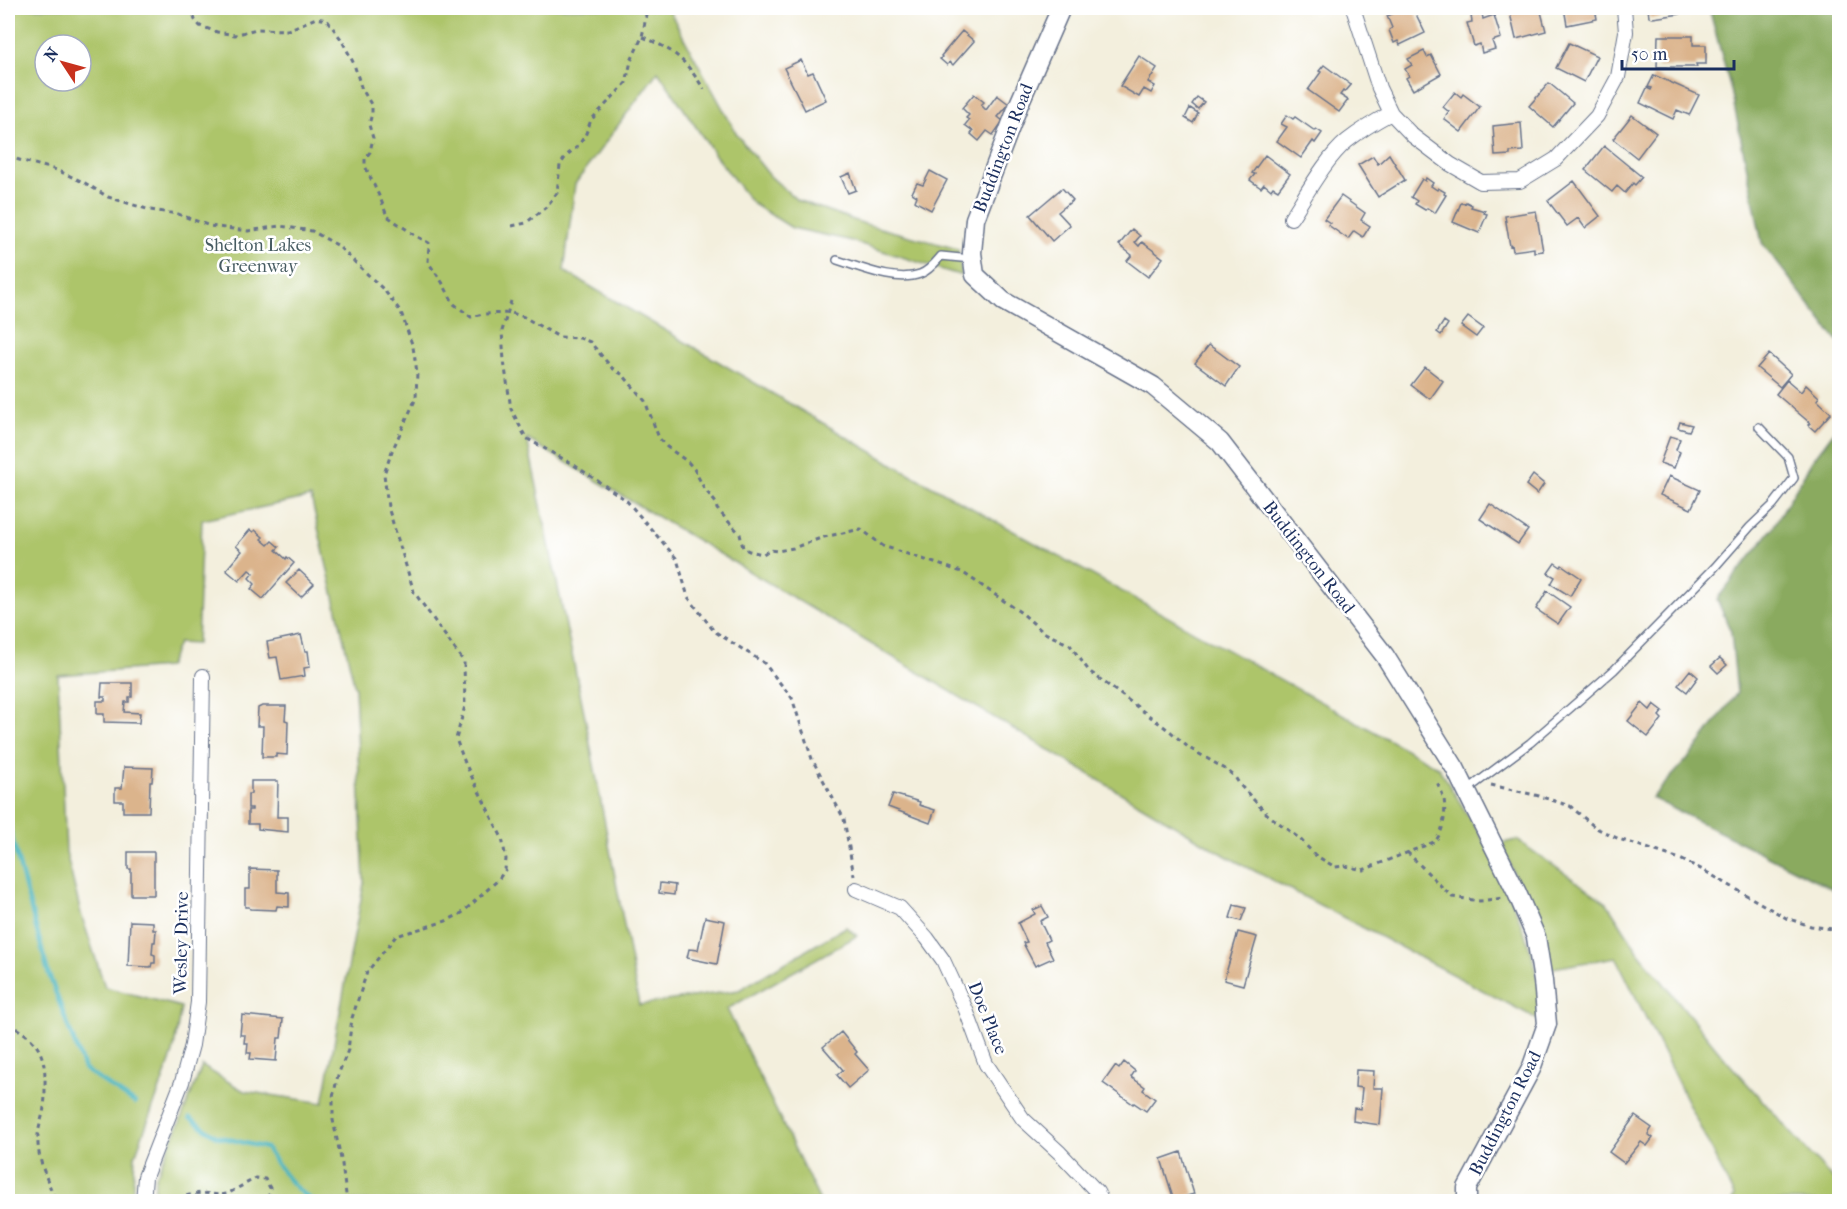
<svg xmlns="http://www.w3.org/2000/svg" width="1847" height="1209" font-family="'IM FELL French Canon',serif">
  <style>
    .green { fill: #adc56a; stroke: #647a64; stroke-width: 1.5; fill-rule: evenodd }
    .forest { fill: #8aaa5e; stroke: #526c5e; stroke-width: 1.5 }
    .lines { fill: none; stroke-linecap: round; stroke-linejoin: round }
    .stream { stroke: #42b2bd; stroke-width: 4.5 }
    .building { fill: #dbb48c }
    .service-casing { stroke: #67728a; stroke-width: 10 }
    .minor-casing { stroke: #67728a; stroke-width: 16 }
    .tertiary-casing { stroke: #67728a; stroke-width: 21 }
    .path { stroke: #67728a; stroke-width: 3; stroke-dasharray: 4.5 4.5; stroke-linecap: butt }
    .service { stroke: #fff; stroke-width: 7 }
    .minor { stroke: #fff; stroke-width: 14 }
    .tertiary { stroke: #fff; stroke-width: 18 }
    .labels { text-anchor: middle; stroke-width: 5; stroke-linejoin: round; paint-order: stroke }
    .street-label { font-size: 18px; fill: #1b2f5e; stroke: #fff }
    .park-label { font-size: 18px; fill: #475c62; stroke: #fff }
  </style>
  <rect width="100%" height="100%" fill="#fff"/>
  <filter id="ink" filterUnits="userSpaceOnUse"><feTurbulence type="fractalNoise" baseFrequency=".0167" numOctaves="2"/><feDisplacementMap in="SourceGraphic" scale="12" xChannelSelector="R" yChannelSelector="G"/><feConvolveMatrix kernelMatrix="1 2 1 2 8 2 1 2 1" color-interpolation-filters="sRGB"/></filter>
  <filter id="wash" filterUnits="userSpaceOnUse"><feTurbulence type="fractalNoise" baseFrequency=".008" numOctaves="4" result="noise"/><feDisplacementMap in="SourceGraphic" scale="24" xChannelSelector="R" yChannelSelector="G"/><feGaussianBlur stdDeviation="1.35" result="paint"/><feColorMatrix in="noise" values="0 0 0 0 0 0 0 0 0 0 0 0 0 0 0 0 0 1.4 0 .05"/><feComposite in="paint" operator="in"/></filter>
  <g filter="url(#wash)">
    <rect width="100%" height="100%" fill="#f3efdd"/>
    <path class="green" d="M8,8H668L685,40L738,136L770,176L797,200L865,224L958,249L962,276L848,240L792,228L752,203L715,155L658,71L575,184L564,271L896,466L1438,767L1492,854L1519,918L1532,954L1547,1024L1228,857L527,439L585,717L639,1005L739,990L846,927L857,936L727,1009L820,1201H154L155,1178L180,1122L202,1066L244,1091L323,1103L364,883L355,688L311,497L202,520L197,644L178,643L168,667L58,675L66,852L81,914L105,987L181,1007L173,1053L135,1156L132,1201H8ZM45,45H81V81H45Z
      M1517,840L1607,903L1639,953L1726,1060L1839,1186V1201H1732L1734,1196L1616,957L1542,970L1517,882L1502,843Z"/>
    <path class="forest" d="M1709,8H1839V343L1762,243L1731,90Z
      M1837,428H1840L1839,892L1652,798L1691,755L1737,693L1731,632L1717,599L1772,529L1812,461Z"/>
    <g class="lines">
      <path class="stream" d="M8,817L10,831L48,972L84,1069L135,1103
        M190,1118L216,1136L266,1148C279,1167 294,1191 315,1202"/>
    </g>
    <g id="blocks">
      <path class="building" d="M1407,8H1413L1425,33L1400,45L1398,41L1394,43L1389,30L1392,28L1387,16Z
        M1515,8H1540L1546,31L1516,39L1509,9Z
        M1564,8H1595L1597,19L1567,25Z
        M1648,8H1680V14L1653,18L1649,17Z
        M1482,13L1483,19L1494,15L1501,38L1492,41L1495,49L1482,53L1480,44L1474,46L1467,23L1472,22L1471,16Z
        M962,31L974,41L953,65L950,62L947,65L940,59L942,57L941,56Z
        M1658,36H1693V45H1706V64H1696L1697,67H1657Z
        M1569,43L1597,56L1584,82L1556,68Z
        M1424,51L1427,57L1431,55L1441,74L1413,90L1406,78L1409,76L1405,69L1412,65L1408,59Z
        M1139,56L1157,68L1148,82L1155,86L1151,93L1144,89L1139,97L1120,86Z
        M801,60L808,74L813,72L826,100L805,110L784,68Z
        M1324,65L1351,85L1345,92L1343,91L1340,95L1348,100L1339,112L1308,90L1321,72L1319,71Z
        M1654,75L1699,95L1689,115L1677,110L1673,119L1640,103L1647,88L1651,90L1652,88L1648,87Z
        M1549,83L1573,103L1553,127L1529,106Z
        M1455,92L1461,97L1463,94L1480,107L1461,132L1444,119L1449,112L1443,107Z
        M974,94L984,102L981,105L986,110L997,95L1009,104L998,117L1003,121L993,135L987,131L979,141L971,134L973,131L965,125L969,120L966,118L969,115L962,108Z
        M1197,97L1204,102L1198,109L1192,104Z
        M1190,108L1198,113L1193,123L1185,118Z
        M1287,115L1293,119L1295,117L1315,131L1316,129L1322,133L1315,143L1313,141L1301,158L1277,141L1287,127L1281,124Z
        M1632,115L1656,133L1637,158L1613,139Z
        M1521,123L1523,151L1510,152V155L1495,156L1493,126Z
        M1604,146L1642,177L1635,185L1633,183L1625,193L1617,186L1612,192L1585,170Z
        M1389,154L1405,180L1378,197L1358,165L1373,156L1378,164Z
        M1265,155L1290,174L1278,190L1273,187L1271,190L1264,184L1261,188L1250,180L1255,174L1252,173Z
        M930,171L947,180L931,210L916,202L915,201L917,196L912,193L917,183L923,185Z
        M850,173L856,190L848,193L841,177Z
        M1426,178L1433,183L1431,186L1437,190L1438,188L1445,192L1444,194L1446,195L1435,213L1427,208L1425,210L1415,204L1417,201L1411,197L1422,179L1425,181Z
        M1574,181L1600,216L1585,228L1578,218L1567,226L1548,201Z
        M1062,188L1073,200L1058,212L1070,225L1052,241L1030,215Z
        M1341,196L1365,213L1361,220L1370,226L1363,237L1354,231L1348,239L1328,225L1330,223L1324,219Z
        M1466,202L1472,205L1471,207L1485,211L1484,213L1487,214L1479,233L1453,222L1461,203L1465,204Z
        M1536,211L1543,251L1534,252V248L1513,251L1512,245L1510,246L1505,216Z
        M1132,229L1140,236L1135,242L1139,246L1142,242L1163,258L1148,277L1127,261L1132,255L1119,245Z
        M1468,317L1483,328L1476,337L1461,326Z
        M1444,321L1448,324L1441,335L1437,332Z
        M1209,345L1239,367L1226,386L1195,363Z
        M1769,354L1791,374L1780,387L1757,368Z
        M1425,367L1443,381L1430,399L1411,385Z
        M1787,380L1801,392L1806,385L1819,397L1817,400L1831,413L1815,431L1808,425L1810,423L1776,394Z
        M1680,422L1692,425L1689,431L1678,428Z
        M1670,436L1680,439L1676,450L1680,452L1674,468L1660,463Z
        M1533,475L1544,484L1537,494L1526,485Z
        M1669,476L1700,490L1691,509L1660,495Z
        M1490,504L1528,530L1518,544L1480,519Z
        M250,530L253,532L255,530L263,537L261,539L268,545L272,541L279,547L276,550L286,559L287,557L294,563L263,599L251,589L255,584L249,578L253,573L249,570L239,581L226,570L242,551L236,546Z
        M1555,563L1561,567L1562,565L1581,578L1570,596L1551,584L1555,577L1548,573Z
        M299,570L314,584L301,597L286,583Z
        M1547,591L1570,607L1558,624L1536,609Z
        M301,635L305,651H308L310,667L304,668L305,676L281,680L277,657L270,658L267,642Z
        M1720,658L1727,665L1718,673L1711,666Z
        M1690,670L1698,677L1687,692L1678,685Z
        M102,683H132V697H129V702H125L124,712L140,713L139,723L104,722V714H97V701H105V697H101Z
        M1642,703L1650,710L1654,704L1663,711L1659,716L1662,719L1648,737L1628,721Z
        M262,706H286L285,720L288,721L287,755L276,754V757H262L263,726H257L258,708Z
        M124,767L153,768L152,782H150L149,812H123V801H115V788H122Z
        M251,781H278L277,817H288V832L258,829V824H248V810H252V808H248V794H251Z
        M893,794L920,802L919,805L935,810L930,823L888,807Z
        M128,852H154V895H131V869H128Z
        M250,869L277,870V892L289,893V907L277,906L276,910L250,909L249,907H245V889H250Z
        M660,883L675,885L674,895L659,893Z
        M1234,905L1246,908L1241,921L1230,918Z
        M1042,906L1048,917L1040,921L1049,940L1045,942L1053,958L1035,966L1023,943L1027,942L1018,923L1035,914L1033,910Z
        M705,917L725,921L717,964L687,958L689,949L698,950Z
        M130,921L153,922V930H156L155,942H153L152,954L155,955V963H152L151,967L128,966Z
        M1238,932L1257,937L1243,985L1224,980Z
        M242,1015L283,1019L281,1038H278L276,1061L250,1059L251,1053H247L248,1043H244L245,1035H240Z
        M841,1032L857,1052L855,1054L869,1070L848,1088L837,1075L843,1070L823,1047Z
        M1124,1062L1135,1071L1131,1077L1145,1087L1143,1090L1155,1099L1146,1111L1134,1103L1133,1104L1103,1083L1115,1066L1119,1069Z
        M1356,1070L1374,1071L1373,1088H1383L1380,1125L1353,1121L1354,1108L1360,1109L1362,1088L1355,1087Z
        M1635,1116L1652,1128L1648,1134L1653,1138L1647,1146L1641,1142L1624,1163L1609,1152Z
        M1181,1152L1194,1194L1174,1200L1161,1159Z"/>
    </g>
  </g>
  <g filter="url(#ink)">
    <use href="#blocks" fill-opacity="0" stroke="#67728a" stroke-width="1.5"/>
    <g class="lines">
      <g class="service-casing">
        <path id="service" d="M837,260C860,267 896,283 920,274C929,271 936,262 941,256L971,259
          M1467,790L1530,743L1614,670L1715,567L1750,527L1773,505L1794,478L1788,457L1759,427"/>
      </g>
      <g class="minor-casing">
        <path id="minor" d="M1353,8L1379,88L1391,113L1413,136L1450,164L1481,182L1520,181L1556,159L1597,116L1618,77L1626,32L1624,8
          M1291,218C1306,195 1326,158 1347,141C1361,130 1376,121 1391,113
          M856,889L900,908L927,938L943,960L966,1010L986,1064L1023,1119L1060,1153L1097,1192L1102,1202
          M143,1202L145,1177L182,1082L192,1045L198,1002L203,676"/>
      </g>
      <g class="tertiary-casing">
        <path id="tertiary" d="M1061,8L1019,104L975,219L972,253L975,275L1003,301L1153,386L1220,442L1385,656L1455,768L1517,893L1536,937L1543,981L1547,1024L1531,1069L1467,1188V1202"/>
      </g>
      <path class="path" d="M191,8L195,20L200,26L217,32L235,35L256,29L288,30L316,18L327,20L341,39L349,54L354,64L361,87L372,106V113L369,125L373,138L370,152L365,159V166L381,200L387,216L416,236L429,243L428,262L442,282L454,304L471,317L483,314L512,313L524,317L559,337L580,338L590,342L612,368L623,375L645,401L659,438L667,447L688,462L694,469L704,488L716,503L717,509L740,534L743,548L749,551L763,554L770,550L778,551L793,548L824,537L861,529L883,546L962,572L1023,614L1043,632L1070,645L1089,671L1171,732L1189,748L1227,770L1235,777L1240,785L1267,814L1300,839L1315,855L1335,867L1345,866L1363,870L1434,842C1444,833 1446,812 1444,799C1442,793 1439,786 1436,780
        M643,37C676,51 684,59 704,89
        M8,157L57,170L85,183L108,197L150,210L178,214L210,226L248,231L280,226L312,231L337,245L384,290L401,312L413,347L417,372L416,398L392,451L384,474L388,507L414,592L464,662L465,706L456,739L465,763L502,838L506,859L505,870L498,880L462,913L446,921L396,936L367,972L352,1018L348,1050L338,1075L333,1097V1120L342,1164L347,1202
        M512,226L526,223L546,207L557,193L560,165L567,155L577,147L585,136L591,120L626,83L631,61L642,37L646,17L645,8
        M511,301L502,331L504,361L511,409L526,438L574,465L626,500L677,559L688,597L714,631L764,663L792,698L812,759L844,819L854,876
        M1491,785L1539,796L1570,806L1596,828L1619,839L1680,859L1703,870L1786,918L1811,926L1840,930
        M1407,852L1452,897L1480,901L1503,898
        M8,1024C37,1038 46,1053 45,1085C45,1094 45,1104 43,1113C40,1125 37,1132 38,1144C39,1164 49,1183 56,1202
        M171,1202L173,1198L201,1193L221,1195L227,1194L256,1178L265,1179L270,1188L268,1202"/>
      <use href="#service" class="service"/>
      <use href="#minor" class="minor"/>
      <use href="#tertiary" class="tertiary"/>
    </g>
  </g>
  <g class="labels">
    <g class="street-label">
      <text transform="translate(1003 148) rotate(-69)" y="6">Buddington Road</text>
      <text transform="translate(1309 557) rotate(52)" y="6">Buddington Road</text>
      <text transform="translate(181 943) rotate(-89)" y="6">Wesley Drive</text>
      <text transform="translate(988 1018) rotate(68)" y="6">Doe Place</text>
      <text transform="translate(1505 1113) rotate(-63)" y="6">Buddington Road</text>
    </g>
    <g class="park-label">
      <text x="258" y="251">Shelton Lakes<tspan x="258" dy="21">Greenway</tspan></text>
    </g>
  </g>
  <rect width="1847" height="1209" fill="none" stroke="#fff" stroke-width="30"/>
  <g transform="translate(63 63) rotate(306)"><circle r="28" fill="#ffffff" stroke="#a4acbf" stroke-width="1.5"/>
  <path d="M0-4.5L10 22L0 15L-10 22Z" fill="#c8321e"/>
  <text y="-9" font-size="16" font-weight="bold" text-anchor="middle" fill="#1b2f5e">N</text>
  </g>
  <path d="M1622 60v9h112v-9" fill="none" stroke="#1b2f5e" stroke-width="3"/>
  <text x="1631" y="60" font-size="18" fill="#1b2f5e" stroke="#ffffff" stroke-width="4.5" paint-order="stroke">50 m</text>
</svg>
